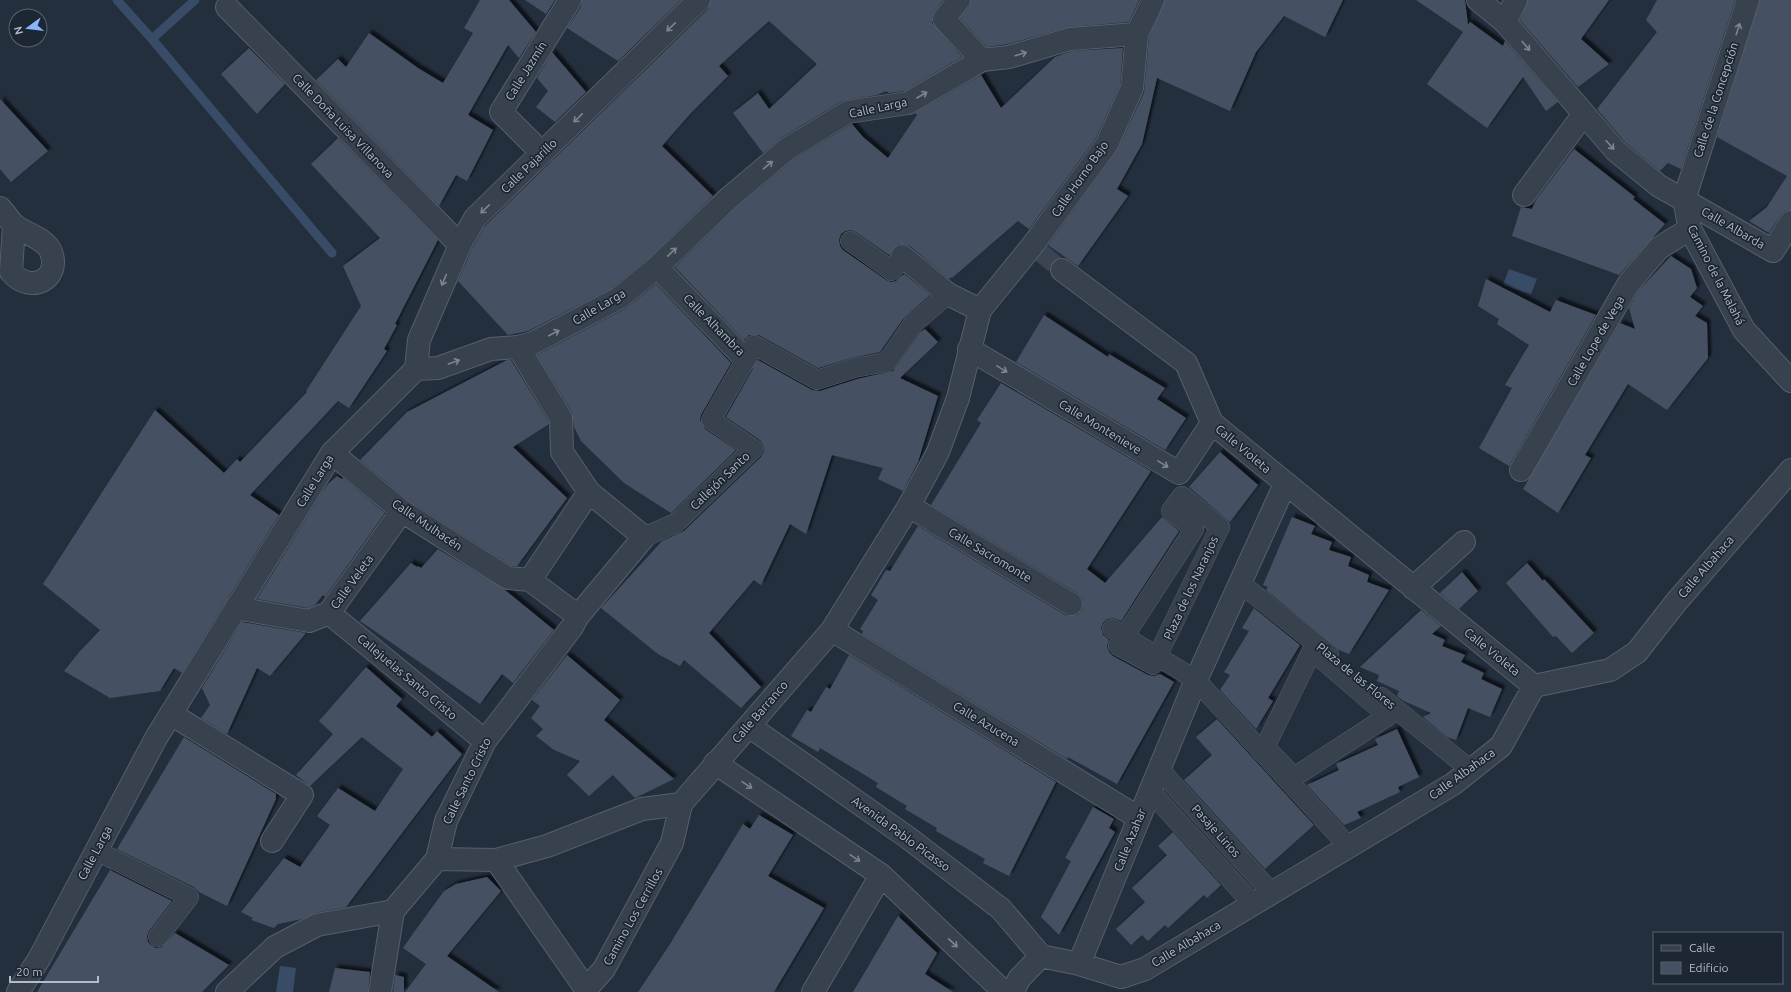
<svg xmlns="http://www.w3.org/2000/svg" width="1791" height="992" font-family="Ubuntu,sans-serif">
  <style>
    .water { fill: #394c67 }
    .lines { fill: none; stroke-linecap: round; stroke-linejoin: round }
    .stream { stroke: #394c67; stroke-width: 9 }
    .building { fill: #455162; filter: url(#shadow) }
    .pedestrian-tunnel { stroke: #3a4453; stroke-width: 19; stroke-dasharray: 19 10; stroke-linecap: butt }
    .pedestrian-casing { stroke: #565f6c; stroke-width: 20 }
    .minor-casing { stroke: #565f6c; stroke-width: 24 }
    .tertiary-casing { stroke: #565f6c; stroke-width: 24 }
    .pedestrian { stroke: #38414e; stroke-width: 19 }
    .minor { stroke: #38414e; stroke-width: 22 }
    .tertiary { stroke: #38414e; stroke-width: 22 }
    .oneway { stroke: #7c8592 }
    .labels { text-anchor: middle; stroke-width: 3.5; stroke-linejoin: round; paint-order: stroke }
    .street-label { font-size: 12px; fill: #b4bcc9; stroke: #1d2633 }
  </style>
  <defs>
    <filter id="shadow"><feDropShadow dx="3.5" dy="-3.5" stdDeviation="1" flood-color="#0009"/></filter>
  </defs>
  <rect width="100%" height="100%" fill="#242f3e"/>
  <path class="water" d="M1509,269L1537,279L1531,294L1503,285Z
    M280,966L296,968L293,992H276Z"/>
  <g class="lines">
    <path class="stream" d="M117,0L152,39L332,253
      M152,39L195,0"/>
  </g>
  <path class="building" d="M480,0H509L536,32L519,58L508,45L468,115L493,130L467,181L456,175L439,206L316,80L338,59L346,67L369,33L418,68L443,83L473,33L464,28Z
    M525,0H555L546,14Z
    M582,0H681L618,61L567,28L581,7Z
    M711,0H943L934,12L932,17V23L962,57L904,91L889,93L886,91L877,95L842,101L781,138L763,153L733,113L758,93L769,109L817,64L769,21L719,66L728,76L691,113L662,146L713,196L649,258L612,288L528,331L508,335L458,281L471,251L484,227L708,9Z
    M971,0H1139L1129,22L1069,27L1008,44L987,47L960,18L969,7Z
    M1165,0H1343L1325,37L1284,16L1256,52L1230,111L1157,78L1142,144L1117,189L1128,196L1078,266L1048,245L1118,149L1144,93L1149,37Z
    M1416,0H1465L1468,25L1470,22L1503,46L1505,41L1558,102L1546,111L1523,77L1487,128L1427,84L1463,32Z
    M1528,0H1609L1581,39L1609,64L1578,87L1520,20Z
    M1657,0H1735L1681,169L1668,163L1660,171L1625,142L1597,109L1657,32L1646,20Z
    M1760,0H1791V210L1785,211L1781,215L1769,233L1749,221L1767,207L1787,176L1717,137Z
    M249,48L285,84L257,114L221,74Z
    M1123,48L1120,85L1096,138L1029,229L1018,221L952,278L951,277L949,279L910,246L904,244H898L893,248L889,255L856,232L851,230L845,231L841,234L839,240L840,246L843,250L886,280L891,282L896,281L904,274L930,295L903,319L880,352L851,358L818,368L759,335H749L744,340L675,267L737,207L794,159L852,124L863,137L888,158L917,115L915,113L981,75L1001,108L1055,57L1072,51Z
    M552,52L586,92L555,122L536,107L548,91L537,78Z
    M0,99L48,151L11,182L0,169Z
    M338,138L438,240L395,324L397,325L384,349L387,351L349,408L338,401L250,495L279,515L182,673L174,668L160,691L110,698L64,671L80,651L100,630L43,584L155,410L224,473L237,459L240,462L307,392L306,391L361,306L343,266L380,238L311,164Z
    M1574,149L1635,197L1633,199L1665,224L1619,275L1512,236L1521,207L1532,209L1536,200Z
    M1671,256L1691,269L1697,288L1690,297L1703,306L1695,316L1707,323L1708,358L1667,410L1628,384L1585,455L1591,458L1558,513L1523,489L1620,323L1635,329L1629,308L1639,290Z
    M1486,279L1550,312L1556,300L1596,315L1509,466L1479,448L1512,388L1505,385L1529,345L1497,324L1499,319L1478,306Z
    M656,284L731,363L701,415L700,420L705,429L736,450L671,513L624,483L581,441L574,427L572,412L537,355L625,309Z
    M1044,315L1108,357L1109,354L1165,388L1157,399L1186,418L1165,450L1016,362Z
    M925,329L938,342L900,378L938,396L918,462L903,491L878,479L883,468L832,455L806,534L790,524L761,585L754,580L709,633L761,687L741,708L684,660L680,666L658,654L601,608L662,541L684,531L761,457L764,451L763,445L760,440L726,417L758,360L812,390L820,391L857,379L893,371L920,332Z
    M507,360H511L549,422V424L513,447L567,498L517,566H512L409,501L360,460L407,412Z
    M1001,383L1151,471L1087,569L1105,583L1162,517L1179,531L1121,621L1113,618L1107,619L1103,623L1101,628L1103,635L1109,640L1107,646L1109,652L1113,656L1148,675L1154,676L1160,674L1174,682L1117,784L1068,757L1067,759L862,634L863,631L860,629L878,600L871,595L886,570L890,571L918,526L1065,615L1070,616L1077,615L1082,610L1083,605L1082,598L1077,593L931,505L981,423L977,420Z
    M1220,452L1258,485L1230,522L1189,487Z
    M337,476L342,479L343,478L385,513L325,597L323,595L315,605L308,608L257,599L321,494L328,484Z
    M1292,517L1315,526L1311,534L1332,542L1329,550L1351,557L1348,566L1369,575L1367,582L1389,590L1349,654L1339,650L1266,590L1268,587L1263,585Z
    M438,549L505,590L554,630L513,683L502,674L480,704L360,621L411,563L417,567L418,566L421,568Z
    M1527,563L1543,581L1544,579L1594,633L1572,653L1556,636L1553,637L1506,583Z
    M1462,572L1478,591L1459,609L1440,593Z
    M1254,608L1300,645L1268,698L1273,701L1256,729L1220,690L1230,675L1224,672L1249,631L1242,628Z
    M1421,610L1441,626L1432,634L1445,640L1442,646L1465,655L1461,662L1484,673L1481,679L1502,689L1490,717L1468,708L1456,740L1447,737L1423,717L1431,713L1404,701L1397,696L1399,691L1377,681L1379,675L1360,667Z
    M242,622L306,633L270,676L257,668L227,734L201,718L210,705L202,688Z
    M567,655L620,700L604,720L674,779L635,798L613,775L589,796L567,775L580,761L554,750L536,736L543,729L531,718L540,706L532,700Z
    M849,655L1056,782L1009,876L983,863L985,859L936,831L937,828L905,809L907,806L876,787L878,783L820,748L818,752L791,736L807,710L811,712L826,687L830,689Z
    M366,667L402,699L396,706L432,737L437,731L462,754L346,907L315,913L302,919L278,924L274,928L251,920L253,918L241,912L284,858L300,867L330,825L317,816L338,788L375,811L403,769L362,737L310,786L296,775L333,734L319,721Z
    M1217,719L1314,825L1265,869L1184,780L1212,755L1196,737Z
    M1397,729L1419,777L1398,787L1400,792L1357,812L1361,818L1344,825L1307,785L1339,770L1336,764L1378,745L1375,739Z
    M184,737L276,794V799L227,906L199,892L194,887L117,849Z
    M1093,807L1114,819L1109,828L1115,832L1059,935L1041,917L1071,861L1065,858Z
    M759,815L793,835L768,876L824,908L774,992H638L670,944L743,824L750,829Z
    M1173,832L1221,885L1207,898L1204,895L1168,928L1165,925L1148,941L1142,935L1131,945L1116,929L1145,902L1132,888L1167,855L1158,846Z
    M110,870L172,901L149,931L147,936L148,942L151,945L156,948L162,947L175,933L229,965L202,992H37Z
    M487,877L501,891L447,956L499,992H405L426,964L403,948L417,928L444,891L456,884Z
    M898,916L937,953L925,974L953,992H853Z
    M335,968L370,972L368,992H329Z
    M395,975L404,977V992H393Z"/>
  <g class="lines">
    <path class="pedestrian-tunnel" d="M1040,252L1057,266"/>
    <g class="pedestrian-casing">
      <path id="pedestrian" d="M850,241L892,271L902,256
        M1182,496L1220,527L1153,665L1118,646L1194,529L1171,511Z
        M644,537L676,523L753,449L711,420L754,345L817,380L854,368L887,362L912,325L948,294
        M1240,583L1329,654
        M1112,629L1196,680L1349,847
        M1312,651L1388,716L1294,777L1265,747Z
        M1381,697L1471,770
        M1159,769L1272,893
        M1150,791L1253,904
        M97,851L189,897L158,937"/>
    </g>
    <g class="minor-casing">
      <path id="minor" d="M959,0L944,19L982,60
        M227,7L460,245
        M1505,22L1516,0
        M542,153L501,112L570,0
        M1524,195L1583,115
        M1684,200L1773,251L1791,222
        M0,208C5,213 9,220 14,225C25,234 46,238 51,252C61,279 31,295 11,272L14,225
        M902,256L948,294L980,310
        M657,267L745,359
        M1062,270L1186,363L1212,423L1534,686
        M518,347L561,418L562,452L589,492
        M969,349L1179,473L1212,423
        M332,453L402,511L508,578L530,580
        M1521,470L1629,283L1659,248L1690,229
        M909,506L1071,604
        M530,580L578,616
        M1413,588L1464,542
        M236,608L309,621L329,613L402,511
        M329,613L485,741
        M832,630L1139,818
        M171,714L302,795L272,841
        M749,726L907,837L1001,909L1041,956
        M715,763L881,875L1004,992
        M437,859L446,821L485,741L572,627L578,616L644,537L589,492L530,580
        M496,860L586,989
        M1041,956L1079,964L1121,977L1145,969L1453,784L1501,746L1534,686L1610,670L1637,652L1677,601L1791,470
        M1079,964L1196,680L1285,484
        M586,989L604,969L672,843L681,804
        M380,992L393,911
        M813,992L881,875
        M1013,992L1019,979L1041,956"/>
    </g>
    <g class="tertiary-casing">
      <path id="tertiary" d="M1478,0L1505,22L1616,151L1659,186L1684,200
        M1748,0L1684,200L1690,229L1744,330L1791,381
        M416,369L419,340L460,245L475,218L699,0
        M18,992L39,959L156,738L332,453L416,369L438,368L491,349L518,347L533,343L619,298L657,267L729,198L787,149L848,112L908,103L982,60L1009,57L1070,39L1137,34
        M227,992L275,947L317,925L393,911L437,859L496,860L547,846L642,809L681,804L832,630L909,506L938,452L958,398L980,310L1032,246L1107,144L1132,88L1137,34L1153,0"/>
    </g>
    <use href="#pedestrian" class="pedestrian"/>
    <use href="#minor" class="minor"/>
    <use href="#tertiary" class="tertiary"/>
  </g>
  <defs><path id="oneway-shaft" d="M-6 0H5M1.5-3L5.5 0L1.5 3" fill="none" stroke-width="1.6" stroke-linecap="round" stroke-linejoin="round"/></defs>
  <g class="oneway">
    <use href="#oneway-shaft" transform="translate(671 27) rotate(136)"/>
    <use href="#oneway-shaft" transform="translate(1738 29) rotate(-72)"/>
    <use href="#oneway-shaft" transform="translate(1526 46) rotate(50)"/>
    <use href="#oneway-shaft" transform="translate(1021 54) rotate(-17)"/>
    <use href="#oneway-shaft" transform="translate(922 95) rotate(-30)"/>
    <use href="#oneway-shaft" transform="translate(578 118) rotate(136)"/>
    <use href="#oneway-shaft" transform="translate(1610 145) rotate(48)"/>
    <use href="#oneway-shaft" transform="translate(768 165) rotate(-40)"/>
    <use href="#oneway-shaft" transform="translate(485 209) rotate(136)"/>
    <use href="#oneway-shaft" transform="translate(672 252) rotate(-44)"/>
    <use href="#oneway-shaft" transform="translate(444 280) rotate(113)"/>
    <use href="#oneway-shaft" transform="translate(554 333) rotate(-28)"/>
    <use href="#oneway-shaft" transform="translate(454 362) rotate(-20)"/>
    <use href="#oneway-shaft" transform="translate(1002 369) rotate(31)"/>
    <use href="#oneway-shaft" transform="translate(1163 464) rotate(31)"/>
    <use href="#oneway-shaft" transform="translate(747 785) rotate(34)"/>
    <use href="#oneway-shaft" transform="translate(855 858) rotate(34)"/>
    <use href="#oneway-shaft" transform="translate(953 943) rotate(43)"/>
  </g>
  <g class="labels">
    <g class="street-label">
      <text transform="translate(526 71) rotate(-58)" y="4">Calle Jazmín</text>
      <text transform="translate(1716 100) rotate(-72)" y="4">Calle de la Concepción</text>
      <text transform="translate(878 108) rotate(-12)" y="4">Calle Larga</text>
      <text transform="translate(343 126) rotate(46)" y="4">Calle Doña Luisa Villanova</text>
      <text transform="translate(529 166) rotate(-44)" y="4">Calle Pajarillo</text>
      <text transform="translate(1080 179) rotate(-55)" y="4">Calle Horno Bajo</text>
      <text transform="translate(1733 228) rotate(30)" y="4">Calle Albarda</text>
      <text transform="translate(1716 275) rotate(63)" y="4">Camino de la Malahá</text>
      <text transform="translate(599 307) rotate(-30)" y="4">Calle Larga</text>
      <text transform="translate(714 325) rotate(45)" y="4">Calle Alhambra</text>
      <text transform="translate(1596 341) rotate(-60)" y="4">Calle Lope de Vega</text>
      <text transform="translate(1100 427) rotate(31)" y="4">Calle Montenieve</text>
      <text transform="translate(1243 449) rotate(40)" y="4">Calle Violeta</text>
      <text transform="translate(315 481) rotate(-58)" y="4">Calle Larga</text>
      <text transform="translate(720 481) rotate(-44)" y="4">Callejón Santo</text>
      <text transform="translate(427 525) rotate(34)" y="4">Calle Mulhacén</text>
      <text transform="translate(990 555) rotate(31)" y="4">Calle Sacromonte</text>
      <text transform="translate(1706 567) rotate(-49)" y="4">Calle Albahaca</text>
      <text transform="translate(352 582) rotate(-54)" y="4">Calle Veleta</text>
      <text transform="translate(1191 588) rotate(-65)" y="4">Plaza de los Naranjos</text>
      <text transform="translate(1492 652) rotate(39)" y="4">Calle Violeta</text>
      <text transform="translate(1356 676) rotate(39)" y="4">Plaza de las Flores</text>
      <text transform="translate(407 677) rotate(40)" y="4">Callejuelas Santo Cristo</text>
      <text transform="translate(760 712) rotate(-49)" y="4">Calle Barranco</text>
      <text transform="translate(986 724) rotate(31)" y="4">Calle Azucena</text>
      <text transform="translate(1462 774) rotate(-36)" y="4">Calle Albahaca</text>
      <text transform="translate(467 781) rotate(-64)" y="4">Calle Santo Cristo</text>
      <text transform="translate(1216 831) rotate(48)" y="4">Pasaje Lirios</text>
      <text transform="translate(901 834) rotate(36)" y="4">Avenida Pablo Picasso</text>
      <text transform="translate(1130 840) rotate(-68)" y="4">Calle Azahar</text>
      <text transform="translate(95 853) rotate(-62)" y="4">Calle Larga</text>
      <text transform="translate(633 917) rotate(-61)" y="4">Camino Los Cerrillos</text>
      <text transform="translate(1186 944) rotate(-31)" y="4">Calle Albahaca</text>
    </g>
  </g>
  <rect x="1653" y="932" width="130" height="52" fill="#1d2633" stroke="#59626f"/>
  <rect x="1661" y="945" width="20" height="6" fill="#38414e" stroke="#59626f"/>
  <text x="1689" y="952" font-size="12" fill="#b4bcc9">Calle</text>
  <rect x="1661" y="962" width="20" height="12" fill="#455162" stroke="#59626f"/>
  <text x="1689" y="972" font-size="12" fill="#b4bcc9">Edificio</text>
  <g transform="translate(28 28) rotate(255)"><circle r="19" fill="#1d2633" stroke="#59626f"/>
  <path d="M0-3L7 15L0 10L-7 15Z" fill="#8ab4f8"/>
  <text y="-6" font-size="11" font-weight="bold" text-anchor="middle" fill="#b4bcc9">N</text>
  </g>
  <path d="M10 976v6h88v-6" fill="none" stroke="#b4bcc9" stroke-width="2"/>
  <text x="16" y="976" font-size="12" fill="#b4bcc9" stroke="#1d2633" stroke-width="3" paint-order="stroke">20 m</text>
</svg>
